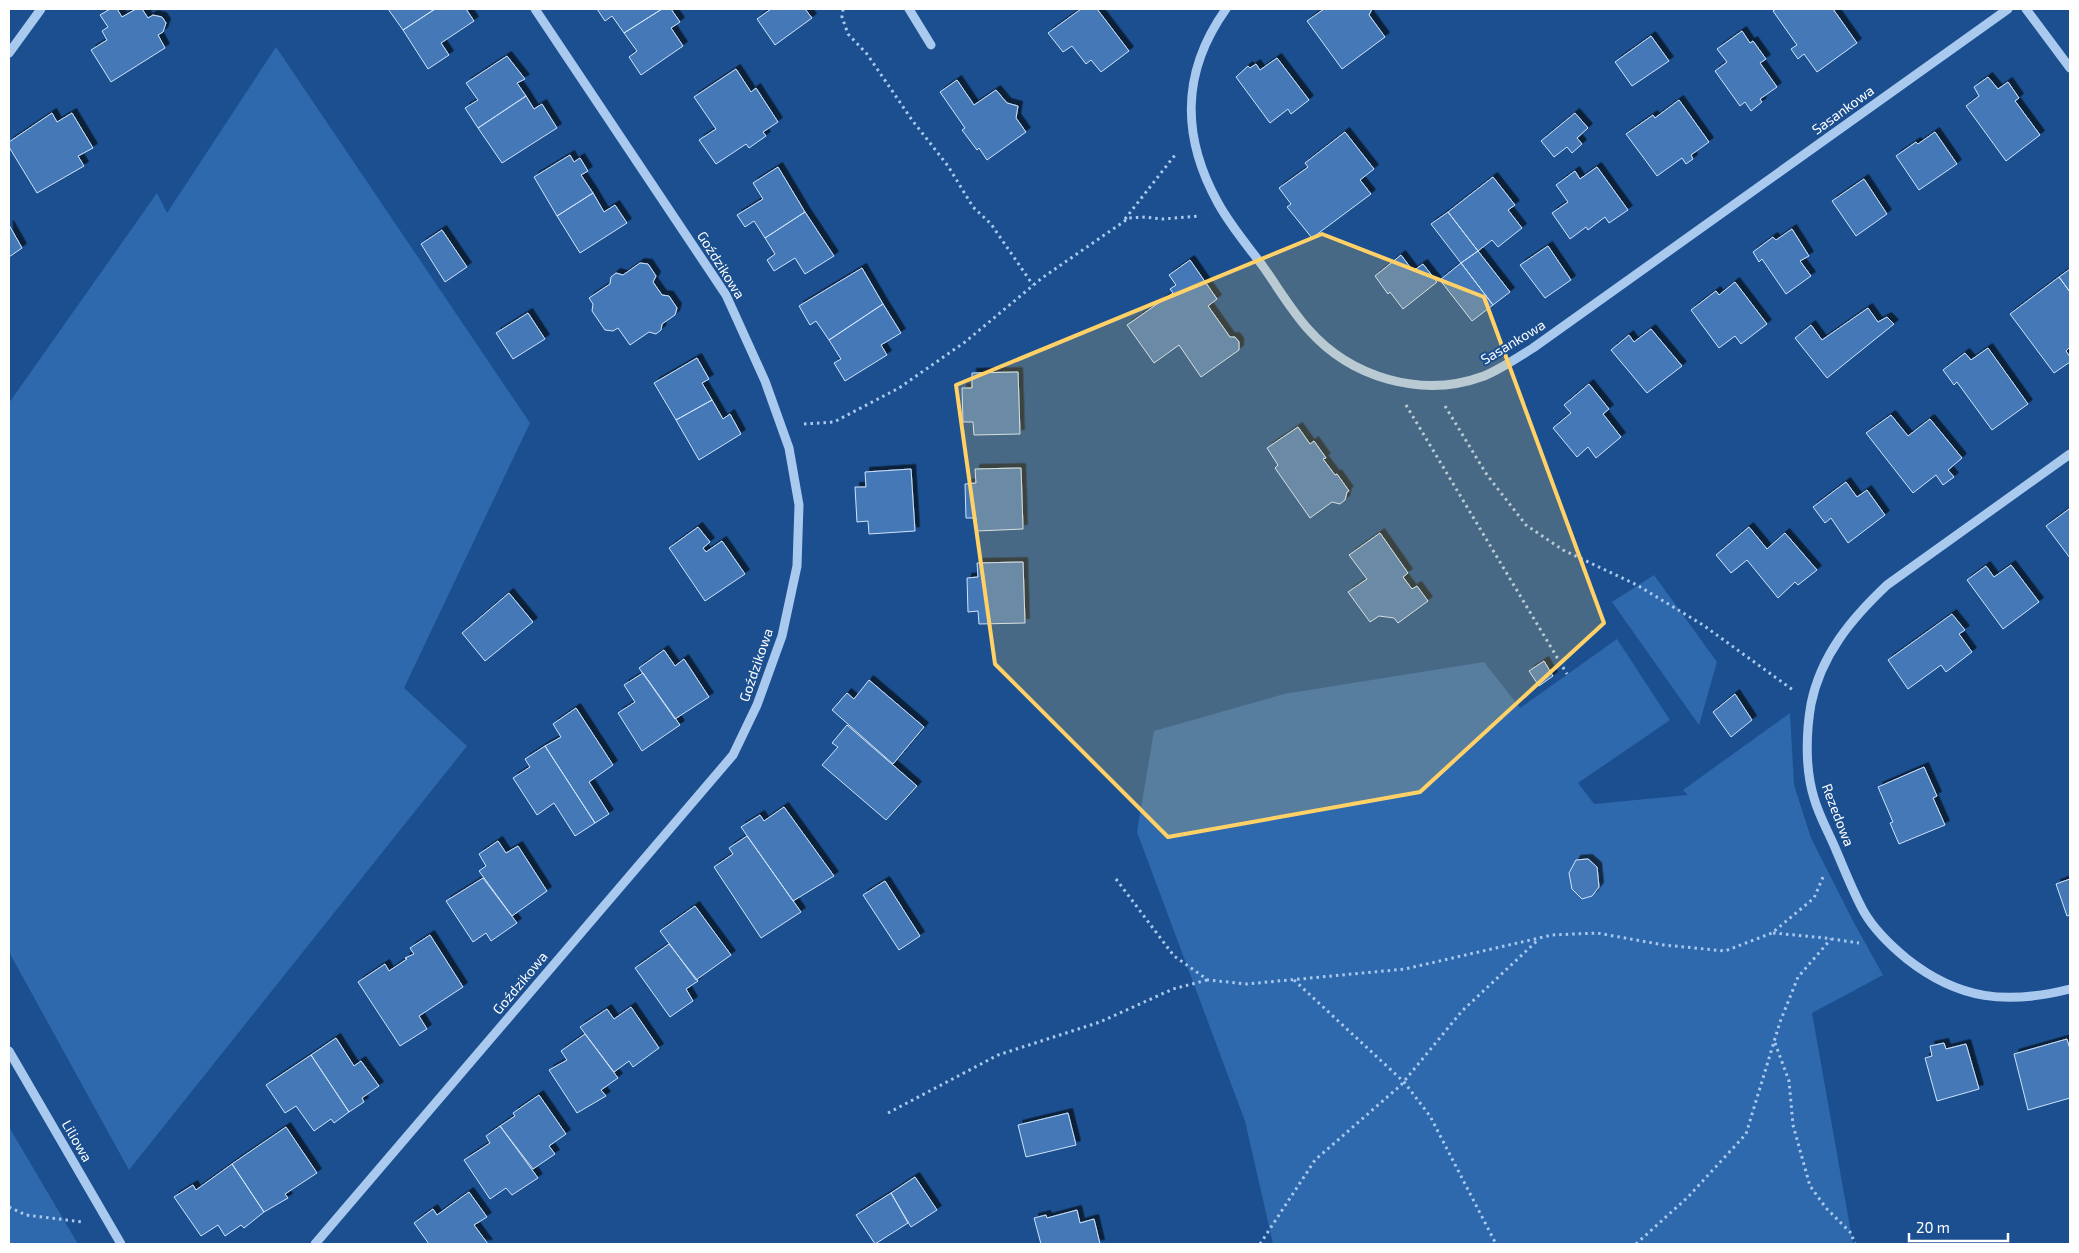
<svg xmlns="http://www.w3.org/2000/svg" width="2079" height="1253" font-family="'Exo 2',sans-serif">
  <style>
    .green { fill: #2e69ad }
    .building { fill: #4478b7; stroke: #cfe3fa; filter: url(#shadow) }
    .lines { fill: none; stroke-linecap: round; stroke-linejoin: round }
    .path { stroke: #a9c9ee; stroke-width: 3; stroke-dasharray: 2.5 4; stroke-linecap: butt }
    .minor { stroke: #a9c9ee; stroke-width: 9 }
    .marked { fill: #ffd166; fill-opacity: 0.2; stroke: #ffd166; stroke-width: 4; stroke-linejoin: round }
    .labels { text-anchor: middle; stroke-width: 4; stroke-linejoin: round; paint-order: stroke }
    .street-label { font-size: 14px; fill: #fff; stroke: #1b4f8f }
  </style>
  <defs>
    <filter id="shadow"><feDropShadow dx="4.5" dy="-4.5" stdDeviation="0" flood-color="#0009"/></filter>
  </defs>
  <rect width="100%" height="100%" fill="#1b4f8f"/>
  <path class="green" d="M276,47L530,423L404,688L467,746L129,1170L9,952V403L157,193L167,213Z
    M1654,575L1717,662L1699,725L1612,602Z
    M1617,639L1670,720L1578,783L1594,804L1688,795L1683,790L1790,713L1794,785L1811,838L1853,921L1883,975L1812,1013L1853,1244H1273L1245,1121L1137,832L1154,731L1284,694L1484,662L1520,708Z
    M9,1127L78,1244H9Z"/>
  <path class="building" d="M110,9H117L122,17L136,9H142L148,18L153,15L162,17L166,23L163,32L158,35L165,48L111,82L91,50L107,40L102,31L108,27L100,15Z
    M388,9H435L403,30Z
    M435,9H466L474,21L441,43L449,55L428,69L403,30Z
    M597,9H662L624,33L612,16L605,21Z
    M662,9H671L680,22L671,28L683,46L641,75L629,57L637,51L624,33Z
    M771,9H805L812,18L775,45L757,19Z
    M1081,9H1097L1129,51L1101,72L1091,60L1086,64L1072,46L1063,52L1048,33Z
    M1324,9H1372L1369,15L1385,37L1342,69L1307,21Z
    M1776,9H1833L1857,43L1817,72L1804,54L1798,59L1791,49L1797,45L1773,11Z
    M1742,31L1750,43L1753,41L1766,59L1760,63L1777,87L1760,99L1762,102L1751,111L1745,102L1740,106L1715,71L1727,62L1717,49Z
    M1651,36L1669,61L1632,86L1615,62Z
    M507,56L525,79L517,83L526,96L478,128L465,108L478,100L466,83Z
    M1277,58L1309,100L1291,114L1288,109L1270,123L1236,77L1248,66L1250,68L1256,64L1260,70Z
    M736,69L751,92L756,88L778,122L763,132L766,136L749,148L746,144L716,164L699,140L716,129L694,97Z
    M1988,77L1998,89L2008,82L2019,98L2015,101L2040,135L2006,161L1966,106L1979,96L1974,87Z
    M957,80L974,105L996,90L1007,103L1018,106L1016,118L1026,132L987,160L979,148L977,150L962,130L965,128L940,92Z
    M526,96L534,109L542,104L557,128L502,163L478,128Z
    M1679,100L1709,142L1691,155L1693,159L1686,164L1682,158L1657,176L1626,134L1653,115L1655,118Z
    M52,113L57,122L72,113L93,148L78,156L84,166L37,193L9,147V142Z
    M1575,113L1588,128L1577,138L1582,144L1572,153L1567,147L1554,157L1541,141Z
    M1345,132L1374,169L1360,180L1371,194L1312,238L1287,207L1291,204L1279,188L1308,167L1305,163Z
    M1935,132L1957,164L1919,190L1896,156L1916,142L1918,144Z
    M570,155L574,162L580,158L588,171L581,175L593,193L557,216L534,177Z
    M778,167L805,212L765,238L754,221L745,227L737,215L763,199L753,183Z
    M1597,167L1628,210L1609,223L1605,217L1588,230L1586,227L1570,239L1552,213L1568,202L1556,185L1575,171L1580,179Z
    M1493,177L1515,205L1508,210L1522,228L1498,247L1492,240L1478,251L1448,212Z
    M1864,179L1887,214L1856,236L1832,201Z
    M593,193L604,212L615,205L627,223L580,253L557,216Z
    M805,212L834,256L805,274L795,258L774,271L767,260L775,254L765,238Z
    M1448,212L1478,251L1461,263L1431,224Z
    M9,225L22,248L9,257Z
    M1792,229L1809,256L1800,261L1811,276L1786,294L1762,259L1759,262L1753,252L1773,237L1776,240Z
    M442,230L467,267L445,282L421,244Z
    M1548,246L1571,280L1545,298L1520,265Z
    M1478,251L1510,292L1493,305L1461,263Z
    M1401,255L1413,271L1423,264L1437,282L1403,309L1390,292L1388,294L1375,276Z
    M1190,260L1217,299L1208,306L1230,337H1235L1239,342V350L1201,377L1179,345L1154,363L1127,325L1173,293L1170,289L1176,285L1169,275Z
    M640,263L648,264L656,276L653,282L662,295L669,296L677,308L675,315L662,324L661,330L656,334L649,332L630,345L618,328L613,331L605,330L592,311L593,304L589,298L610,284L611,277L616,273L623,275Z
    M1461,263L1493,305L1472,321L1440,280Z
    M862,268L883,304L829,340L816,321L810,325L799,306Z
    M2070,269V292L2059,277Z
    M2059,277L2070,292V347L2066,351L2070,357V362L2054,373L2010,314Z
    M1735,282L1767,324L1741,344L1735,336L1719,348L1691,310L1716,291L1719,295Z
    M883,304L901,333L881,345L887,355L845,381L834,363L841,359L829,340Z
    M1868,308L1878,322L1887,317L1894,324L1827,378L1795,338L1811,325L1822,340Z
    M528,313L545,339L513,359L496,333Z
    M1651,329L1682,366L1647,393L1611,350L1629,335L1634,342Z
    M1988,348L2028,404L1992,430L1957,382L1954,385L1943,370L1965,353L1971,360Z
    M697,358L709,379L702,383L712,400L676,420L654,383Z
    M1018,372L1020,434L974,435L973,422H963L962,388H972V373Z
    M1589,384L1609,409L1603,414L1621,437L1596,458L1588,447L1577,457L1553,428L1571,413L1564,405Z
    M712,400L723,419L730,414L741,434L699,460L676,420Z
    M1891,415L1908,436L1930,419L1962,458L1948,470L1954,477L1943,485L1936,475L1913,493L1866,433Z
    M1298,427L1310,444L1314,441L1326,458L1323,459L1335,475L1337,474L1349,491L1347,492L1345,500L1340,504L1332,502L1310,518L1275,468L1278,465L1267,448Z
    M1021,468L1023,529L977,531L976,518H966L965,484L976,483L975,469Z
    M911,469L915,531L869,534L868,521L857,522L855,487H866L865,472Z
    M1846,482L1857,497L1867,490L1885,515L1848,543L1831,518L1825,523L1813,507Z
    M2069,509L2070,512V558L2046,526Z
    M698,527L710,542L703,548L706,552L722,541L745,574L705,601L669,548Z
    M1749,527L1767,549L1785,533L1817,570L1798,585L1795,582L1778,598L1747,560L1731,573L1716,555Z
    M1380,533L1408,573L1403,577L1412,589L1417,586L1428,601L1398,623L1394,618L1379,616L1370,622L1348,592L1367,579L1349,555Z
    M1023,562L1025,623L979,624L978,611L968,612L967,578L978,577L977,563Z
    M2011,565L2039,602L2003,629L1967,580L1986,566L1994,577Z
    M509,593L533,622L485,661L462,633Z
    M1952,614L1965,630L1959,634L1972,652L1946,672L1941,665L1908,689L1888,660Z
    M664,650L675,666L684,659L709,697L675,719L639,668Z
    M1544,661L1553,676L1539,686L1529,671Z
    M643,673L680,725L642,751L618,713L635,702L624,685Z
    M869,680L924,727L893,764L832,710L847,693L854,699Z
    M1735,694L1752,720L1731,737L1713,712Z
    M576,708L613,765L589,782L609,814L595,823L545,746L561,737L553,724Z
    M847,725L917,786L886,820L822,765L838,747L832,743Z
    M545,746L595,823L575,836L554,803L537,815L513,778L530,767L525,759Z
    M1924,767L1937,796L1933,798L1945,825L1899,844L1890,823L1893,822L1878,787Z
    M784,807L834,876L793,901L741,827L760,815L764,821Z
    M747,836L801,912L761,938L714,867L733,854L729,848Z
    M498,841L506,853L518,846L547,891L512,916L479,871L486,866L479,854Z
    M1588,859L1597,867L1599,887L1592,896L1582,899L1572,889L1569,873L1576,860Z
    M483,878L517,923L491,941L486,933L473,942L446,901Z
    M2070,879V915L2067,916L2056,884Z
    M885,881L920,936L899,950L863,895Z
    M695,906L731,955L696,980L660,931Z
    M430,935L463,987L419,1016L427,1029L400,1046L358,982L385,964L389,971L407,959L405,958L414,954L410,948Z
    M669,944L698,981L686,989L693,1001L670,1017L635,968Z
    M631,1007L659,1048L633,1067L629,1061L614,1072L580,1027L607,1009L614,1019Z
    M585,1034L618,1078L601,1090L606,1096L577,1113L549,1070L567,1060L561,1051Z
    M336,1038L354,1066L361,1061L379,1086L362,1098L364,1102L349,1112L311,1055Z
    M2067,1039L2070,1049V1098L2028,1110L2014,1054Z
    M1944,1043L1946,1049L1966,1044L1979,1089L1937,1101L1925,1058L1932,1056L1930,1046Z
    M311,1055L349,1112L334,1123L331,1119L314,1131L296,1106L285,1113L266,1085Z
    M539,1095L566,1134L549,1146L555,1154L533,1169L500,1126L515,1116L513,1113Z
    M1068,1113L1076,1145L1026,1157L1018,1125Z
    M500,1126L538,1178L512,1195L506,1188L490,1199L464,1160L490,1143L486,1136Z
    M286,1127L317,1173L285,1194L288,1198L264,1212L232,1164Z
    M232,1164L264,1212L244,1228L241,1225L225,1236L218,1225L201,1236L174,1197L193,1185L196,1190Z
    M915,1177L937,1210L911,1227L891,1193Z
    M469,1192L487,1217L474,1225L488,1244H429L414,1223L433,1209L437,1215Z
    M891,1193L908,1223L875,1244L856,1215Z
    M1077,1210L1080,1223L1094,1219L1100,1244H1041L1034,1218L1046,1215L1047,1218Z"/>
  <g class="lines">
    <path class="path" d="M843,9L842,17L848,34L867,54L912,120L948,166L973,207L991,224L1033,285
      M1125,219L1175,155
      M1406,405L1567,674
      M1445,406L1487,475L1526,525L1563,550L1637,585L1703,625L1793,690
      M804,424L834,422L899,388L965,342L1042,278L1129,218L1145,217L1163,219L1200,216
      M1116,879L1174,956L1208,980L1247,984L1405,969L1552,935L1597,933L1664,945L1725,951L1772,933L1814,898L1823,877
      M1773,933L1825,938L1859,943
      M1294,980L1404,1082L1430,1116L1496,1244
      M1775,1043L1789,1081L1793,1125L1810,1186L1826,1208L1851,1233L1855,1244
      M888,1113L998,1055L1100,1022L1173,989L1207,980
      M9,1207L26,1215L83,1222
      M1260,1244L1315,1160L1401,1085L1462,1011L1539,939
      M1636,1244L1688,1197L1746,1134L1780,1022L1798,977L1831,939"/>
    <path class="minor" d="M909,9L931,45
      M1226,9C1181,72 1181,136 1218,203C1230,225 1247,245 1262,265C1277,286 1291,310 1308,329C1351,378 1422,399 1484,376C1501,369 1517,358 1533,348L2008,9
      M2026,9L2070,68
      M9,53L41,9
      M2070,454L1887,585C1851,619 1821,655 1811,704C1806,733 1805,769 1814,798C1819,816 1829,833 1836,850C1845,871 1853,892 1864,912C1875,931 1890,945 1907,959C1959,1000 2007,1005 2070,989
      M9,1051L121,1244
      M315,1244L733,755L757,705L782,636L797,566L799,505L789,448L765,381L726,295L535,9"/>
  </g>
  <path class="marked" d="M1322,234L1484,297L1604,623L1420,792L1168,837L995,664L956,385Z"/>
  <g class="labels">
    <g class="street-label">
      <text transform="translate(1843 110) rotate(-36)" y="5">Sasankowa</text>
      <text transform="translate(721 265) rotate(58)" y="5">Goździkowa</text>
      <text transform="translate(1513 342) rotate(-31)" y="5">Sasankowa</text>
      <text transform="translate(756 665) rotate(-71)" y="5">Goździkowa</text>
      <text transform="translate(1838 815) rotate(69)" y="5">Rezedowa</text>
      <text transform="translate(520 983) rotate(-50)" y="5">Goździkowa</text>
      <text transform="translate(77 1141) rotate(60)" y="5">Liliowa</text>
    </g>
  </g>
  <rect width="2079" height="1253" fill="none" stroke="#ffffff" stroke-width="20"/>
  <path d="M1909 1233v8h99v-8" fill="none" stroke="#ffffff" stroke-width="2.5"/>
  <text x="1916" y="1233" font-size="15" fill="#ffffff" stroke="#1b4f8f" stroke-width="4" paint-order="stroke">20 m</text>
</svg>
